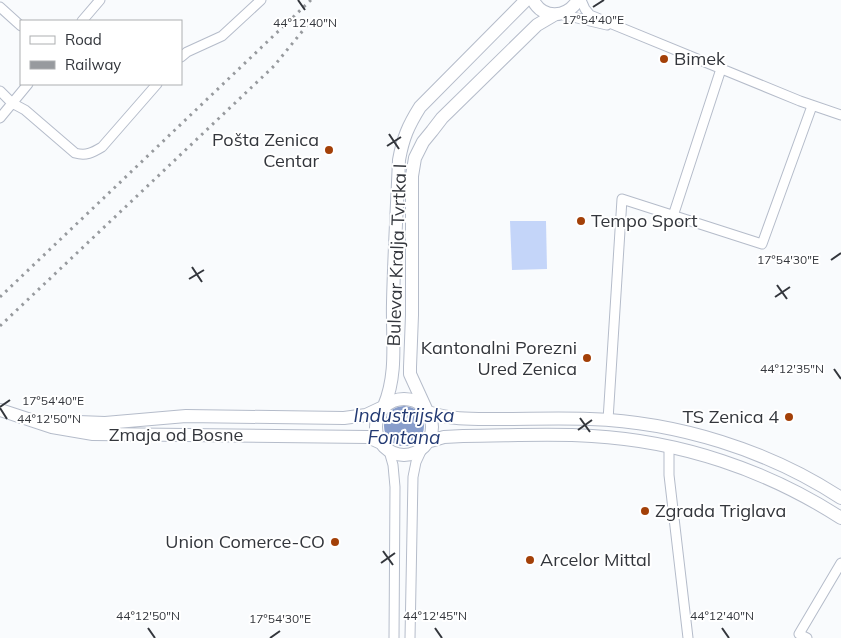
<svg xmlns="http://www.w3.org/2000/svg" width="841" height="638" font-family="Mulish,sans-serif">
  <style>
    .green { fill: #c4d5f9 }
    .water { fill: #889dcb }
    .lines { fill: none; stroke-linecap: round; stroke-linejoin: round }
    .street-casing { stroke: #b5bcca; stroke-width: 11 }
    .secondary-casing { stroke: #b5bcca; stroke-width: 14 }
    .street { stroke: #fff; stroke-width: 9 }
    .secondary { stroke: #fff; stroke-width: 12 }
    .rail { stroke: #979a9e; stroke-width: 3; stroke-dasharray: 2.5 5; stroke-linecap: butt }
    .ticks { fill: none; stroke: #33363c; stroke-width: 2 }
    .poi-dot { fill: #a34008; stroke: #fff; stroke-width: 2 }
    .labels { text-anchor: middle; stroke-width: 4; stroke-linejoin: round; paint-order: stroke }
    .poi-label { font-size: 18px; fill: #33363c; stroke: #fff; text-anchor: start }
    .street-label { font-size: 18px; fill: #33363c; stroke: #fff }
    .water-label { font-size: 19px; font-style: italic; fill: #233a73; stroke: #fff }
    .ticks-label { font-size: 12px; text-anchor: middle; fill: #33363c; stroke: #fff; stroke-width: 4; stroke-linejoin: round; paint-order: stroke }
  </style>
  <rect width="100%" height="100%" fill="#f9fbfd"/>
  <path class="green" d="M510,221H546L547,269L512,270Z"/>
  <path class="water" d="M384 426a20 20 0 1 1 40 0a20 20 0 1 1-40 0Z"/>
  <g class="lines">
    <g class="street-casing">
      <path id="street" d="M581,0L585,9L590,15L800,101L841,115
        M0,7L21,26
        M560,14L607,25
        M82,21L100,0
        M181,57L187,52L222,36L261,0
        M0,91L12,103L25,110L75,153C86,156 92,153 102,147L157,84
        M0,118L28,84
        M673,216L721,69
        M608,420L622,199L762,244L812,106
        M669,447V475L688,638
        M389,451L393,465L395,487L394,638
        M410,638L413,477L416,462L423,447
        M807,638L799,634L841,563"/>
    </g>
    <g class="secondary-casing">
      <path id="secondary" d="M533,0C543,20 567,18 578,0
        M376 427a28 28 0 1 1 56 0a28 28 0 1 1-56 0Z
        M384,406C398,373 392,338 393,303C394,255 397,208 399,160C403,138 408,126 420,107L526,0
        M426,409L410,374V367L412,315V176L415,158L423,142L432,131L442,118L537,25L554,15
        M0,410L52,427L93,434L368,437L381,443
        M428,412C451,420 474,419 499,419C529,419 560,418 590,419C677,422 768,450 841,498
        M51,421L105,423L186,416L344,418L366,415L383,407
        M427,442L444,437L463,436C505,436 549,433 592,436C680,441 767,470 841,518"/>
    </g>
    <use href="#street" class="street"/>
    <use href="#secondary" class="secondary"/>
    <path class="rail" d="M0,297L311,0
      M0,326L274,66L309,23"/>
  </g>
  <path class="ticks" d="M298,0L305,10M593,7L604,0M389,134L399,149M387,146L401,137M831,260L841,253M192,267L202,282M189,279L204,270M777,285L787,299M775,297L790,287M834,369L841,379M0,407L10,400M0,408L7,419M580,418L590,432M578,430L592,420M383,551L393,565M381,563L395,553M148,628L155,638M435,628L442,638M722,628L729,638M270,638L280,631"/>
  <g class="poi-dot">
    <circle cx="664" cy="59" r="5"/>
    <circle cx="329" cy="150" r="5"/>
    <circle cx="581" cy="221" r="5"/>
    <circle cx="587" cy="358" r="5"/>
    <circle cx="789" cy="417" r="5"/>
    <circle cx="645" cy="511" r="5"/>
    <circle cx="335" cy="542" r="5"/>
    <circle cx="530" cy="560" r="5"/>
  </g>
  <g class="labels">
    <g class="poi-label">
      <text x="674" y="65">Bimek</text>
      <text x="319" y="146" text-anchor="end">Pošta Zenica<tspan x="319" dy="21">Centar</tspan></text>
      <text x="591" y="227">Tempo Sport</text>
      <text x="577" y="354" text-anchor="end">Kantonalni Porezni<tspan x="577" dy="21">Ured Zenica</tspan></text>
      <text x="779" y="423" text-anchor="end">TS Zenica 4</text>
      <text x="655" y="517">Zgrada Triglava</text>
      <text x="325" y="548" text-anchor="end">Union Comerce-CO</text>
      <text x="540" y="566">Arcelor Mittal</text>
    </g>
    <g class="street-label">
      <text transform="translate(397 255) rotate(-88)" y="6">Bulevar Kralja Tvrtka I</text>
      <text x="176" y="441">Zmaja od Bosne</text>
    </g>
    <g class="water-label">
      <text x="404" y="422">Industrijska<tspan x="404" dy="22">Fontana</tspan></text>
    </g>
  </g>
  <g class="ticks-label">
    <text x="593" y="24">17°54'40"E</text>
    <text x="305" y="27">44°12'40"N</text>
    <text x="788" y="264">17°54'30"E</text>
    <text x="792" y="373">44°12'35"N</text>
    <text x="53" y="405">17°54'40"E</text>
    <text x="49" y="423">44°12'50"N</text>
    <text x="148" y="620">44°12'50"N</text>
    <text x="435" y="620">44°12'45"N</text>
    <text x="722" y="620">44°12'40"N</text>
    <text x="280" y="623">17°54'30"E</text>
  </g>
  <rect x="20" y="20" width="162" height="65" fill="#ffffff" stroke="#adafb1"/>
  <rect x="30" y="36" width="25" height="8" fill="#ffffff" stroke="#adafb1"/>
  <text x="65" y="45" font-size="15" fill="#33363c">Road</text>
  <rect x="30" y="61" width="25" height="8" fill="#979a9e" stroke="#adafb1"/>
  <text x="65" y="70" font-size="15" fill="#33363c">Railway</text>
</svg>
